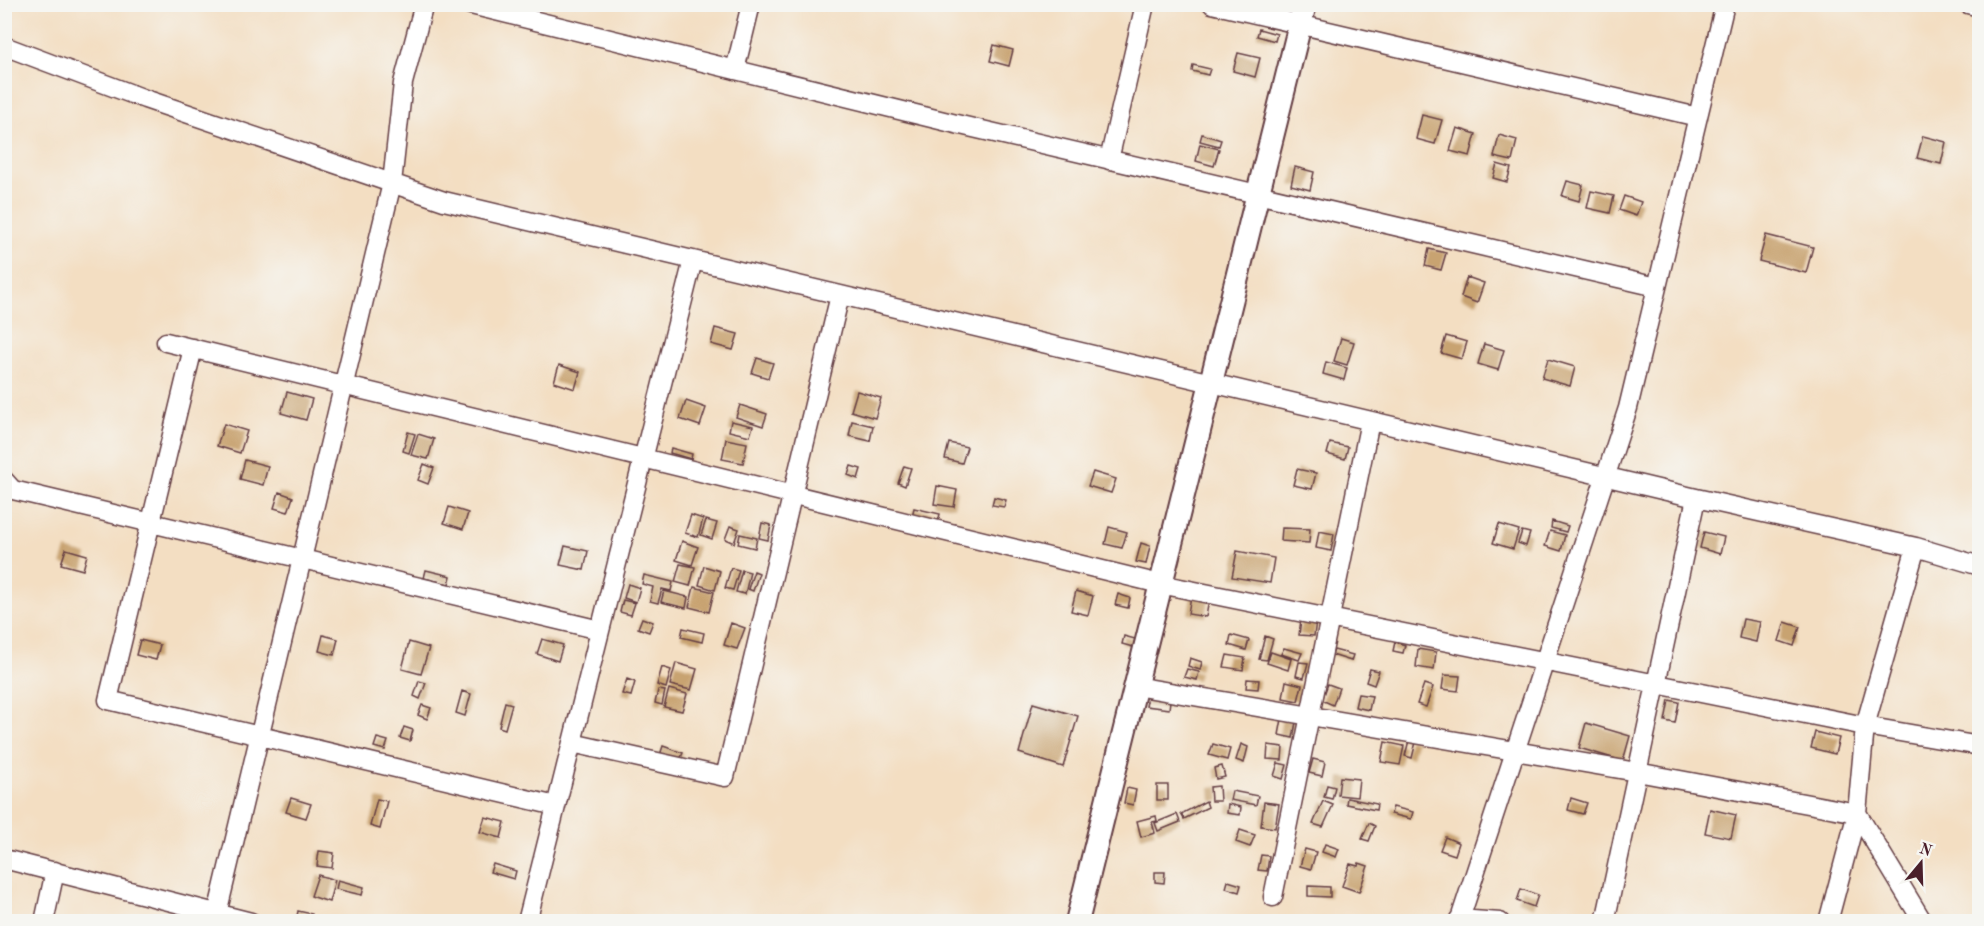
<svg xmlns="http://www.w3.org/2000/svg" width="1984" height="926" font-family="'Old Standard TT',serif">
  <style>
    .building { fill: #c8a371 }
    .lines { fill: none; stroke-linecap: round; stroke-linejoin: round }
    .minor-casing { stroke: #633c42; stroke-width: 21 }
    .tertiary-casing { stroke: #633c42; stroke-width: 26 }
    .minor { stroke: #fff; stroke-width: 18 }
    .tertiary { stroke: #fff; stroke-width: 22 }
  </style>
  <rect width="100%" height="100%" fill="#f6f6f2"/>
  <filter id="ink" filterUnits="userSpaceOnUse"><feTurbulence type="fractalNoise" baseFrequency=".0167" numOctaves="2"/><feDisplacementMap in="SourceGraphic" scale="12" xChannelSelector="R" yChannelSelector="G"/><feConvolveMatrix kernelMatrix="1 2 1 2 8 2 1 2 1" color-interpolation-filters="sRGB"/></filter>
  <filter id="wash" filterUnits="userSpaceOnUse"><feTurbulence type="fractalNoise" baseFrequency=".008" numOctaves="4" result="noise"/><feDisplacementMap in="SourceGraphic" scale="24" xChannelSelector="R" yChannelSelector="G"/><feGaussianBlur stdDeviation="1.35" result="paint"/><feColorMatrix in="noise" values="0 0 0 0 0 0 0 0 0 0 0 0 0 0 0 0 0 1.4 0 .05"/><feComposite in="paint" operator="in"/></filter>
  <g filter="url(#wash)">
    <rect width="100%" height="100%" fill="#f3dec2"/>
    <g id="blocks">
      <path class="building" d="M1259,29L1277,34L1275,41L1257,36Z
        M994,45L1013,50L1009,66L990,61Z
        M1238,53L1260,58L1255,77L1233,71Z
        M1193,65L1210,69L1208,75L1192,71Z
        M1422,115L1442,120L1435,144L1416,139Z
        M1457,128L1476,134L1470,156L1450,151Z
        M1202,134L1221,140L1219,146L1200,141Z
        M1499,135L1517,140L1512,161L1494,157Z
        M1923,136L1946,142L1941,164L1917,158Z
        M1200,144L1219,149L1214,166L1196,161Z
        M1497,164L1511,168L1507,182L1493,178Z
        M1295,167L1314,172L1310,190L1291,185Z
        M1567,181L1583,185L1579,201L1562,196Z
        M1591,191L1614,196L1610,213L1587,208Z
        M1624,196L1641,202L1636,216L1619,210Z
        M1766,235L1813,247L1806,273L1759,261Z
        M1429,249L1446,253L1441,270L1425,266Z
        M1467,277L1484,283L1477,303L1461,297Z
        M715,328L738,334L733,350L711,344Z
        M1446,336L1467,342L1462,359L1441,353Z
        M1341,338L1354,342L1347,365L1334,361Z
        M1484,344L1504,350L1498,370L1478,364Z
        M757,358L773,363L768,378L752,373Z
        M1548,359L1575,367L1570,386L1542,378Z
        M1326,362L1347,368L1344,380L1323,374Z
        M559,365L580,372L575,389L554,382Z
        M857,391L881,398L875,418L851,411Z
        M287,392L312,399L306,420L281,413Z
        M686,401L706,408L700,426L680,419Z
        M740,405L767,414L763,426L736,417Z
        M731,421L753,426L750,436L729,431Z
        M852,421L873,426L870,441L849,436Z
        M224,424L247,431L240,453L217,446Z
        M408,432L415,434L409,453L403,451Z
        M418,434L434,439L428,459L411,455Z
        M726,439L747,443L743,463L722,459Z
        M949,443L967,447L962,463L945,459Z
        M1330,443L1348,447L1345,459L1327,454Z
        M671,448L692,454L691,459L670,453Z
        M245,460L268,466L263,485L240,479Z
        M424,464L434,468L428,484L418,480Z
        M851,466L861,469L858,479L848,475Z
        M904,466L911,468L905,486L898,483Z
        M1297,469L1316,473L1312,489L1293,485Z
        M1093,472L1116,479L1111,493L1088,486Z
        M937,486L957,490L954,507L934,504Z
        M279,492L293,497L288,512L274,508Z
        M994,497L1006,500L1004,507L992,505Z
        M449,507L468,513L463,529L444,523Z
        M914,508L940,514L937,526L911,520Z
        M691,515L703,519L698,537L685,533Z
        M706,520L717,523L712,539L701,535Z
        M1552,521L1568,526L1566,532L1551,528Z
        M762,523L771,525L768,540L759,538Z
        M1499,524L1519,530L1513,549L1493,543Z
        M730,526L739,529L734,543L725,539Z
        M1109,527L1127,532L1122,548L1105,544Z
        M1282,528L1310,529L1309,543L1281,541Z
        M1319,531L1334,534L1331,551L1316,548Z
        M1522,531L1530,533L1526,546L1518,543Z
        M1550,531L1565,535L1561,551L1545,546Z
        M1704,532L1724,537L1720,554L1700,548Z
        M740,534L757,538L755,548L738,544Z
        M682,541L698,547L692,565L676,560Z
        M1141,543L1150,546L1146,564L1136,562Z
        M565,546L588,551L584,570L560,565Z
        M66,549L87,555L83,570L61,564Z
        M1237,551L1274,558L1270,583L1232,577Z
        M680,564L695,567L690,586L675,582Z
        M704,566L720,571L715,590L699,585Z
        M731,568L739,570L733,590L725,588Z
        M426,570L451,576L449,584L424,578Z
        M742,570L750,572L745,594L736,592Z
        M754,571L759,573L753,591L748,589Z
        M644,575L673,582L671,591L662,589L658,603L650,601L653,587L642,584Z
        M628,584L640,588L636,602L624,598Z
        M694,587L714,592L709,612L689,607Z
        M664,591L688,597L686,608L661,602Z
        M1076,591L1093,596L1088,615L1071,611Z
        M1118,594L1130,598L1128,608L1115,605Z
        M1191,596L1209,599L1206,617L1188,614Z
        M623,600L635,603L631,615L620,612Z
        M642,618L653,622L649,632L638,628Z
        M1301,619L1316,621L1314,636L1299,635Z
        M1743,619L1760,622L1756,642L1739,638Z
        M1785,622L1800,627L1794,646L1779,641Z
        M731,623L745,628L737,649L724,645Z
        M683,628L704,633L702,642L681,637Z
        M323,635L338,639L334,655L319,651Z
        M1231,635L1249,640L1246,650L1229,645Z
        M1124,636L1135,639L1133,647L1122,644Z
        M1265,636L1273,639L1267,660L1259,659Z
        M542,639L563,645L558,661L537,654Z
        M140,640L160,645L156,660L136,655Z
        M409,642L429,648L421,674L402,669Z
        M1395,642L1405,645L1403,653L1393,651Z
        M1284,648L1302,653L1299,660L1281,654Z
        M1418,649L1436,652L1434,670L1416,667Z
        M1334,650L1353,655L1351,661L1332,655Z
        M1271,652L1291,659L1288,670L1267,663Z
        M1227,655L1245,658L1243,670L1224,667Z
        M1190,658L1202,662L1200,670L1188,666Z
        M1299,662L1308,663L1304,678L1296,676Z
        M676,663L697,669L691,690L670,685Z
        M662,667L671,670L666,688L657,685Z
        M1187,669L1199,672L1197,680L1184,677Z
        M1370,669L1379,671L1374,685L1366,682Z
        M1444,675L1460,676L1458,691L1442,689Z
        M627,679L635,682L631,696L622,694Z
        M1247,679L1259,680L1258,689L1246,688Z
        M419,681L426,683L420,699L414,696Z
        M1286,681L1302,685L1298,701L1283,698Z
        M1328,684L1339,688L1333,705L1322,700Z
        M1424,684L1433,687L1426,707L1417,704Z
        M669,689L687,694L682,711L664,707Z
        M658,690L665,691L662,705L655,703Z
        M462,691L471,694L465,716L456,713Z
        M1358,694L1372,696L1369,710L1355,707Z
        M1148,697L1170,701L1169,709L1146,706Z
        M1669,700L1679,702L1675,723L1665,721Z
        M505,702L512,704L505,729L499,727Z
        M1033,703L1078,716L1063,767L1019,753Z
        M422,705L431,708L427,719L418,715Z
        M1282,719L1296,722L1293,738L1279,735Z
        M1586,723L1630,736L1623,761L1579,748Z
        M404,727L413,730L410,741L400,738Z
        M1815,732L1839,738L1835,754L1811,748Z
        M377,738L388,741L385,750L374,747Z
        M1409,740L1416,742L1412,758L1405,756Z
        M1385,742L1404,746L1400,765L1381,762Z
        M1213,744L1230,749L1227,760L1209,755Z
        M1241,744L1248,747L1244,763L1236,760Z
        M1268,745L1283,747L1282,760L1267,759Z
        M663,746L683,753L679,762L660,755Z
        M1313,759L1325,762L1322,776L1309,773Z
        M1278,763L1287,765L1283,779L1274,776Z
        M1222,766L1225,777L1216,779L1214,768Z
        M1340,777L1359,779L1357,797L1338,795Z
        M1157,785H1168V800H1157Z
        M1327,785L1335,787L1332,799L1324,797Z
        M1219,786L1220,801H1211L1210,787Z
        M1127,788L1136,790L1133,805L1124,803Z
        M1232,791L1258,796L1256,805L1230,800Z
        M291,798L311,804L306,818L286,812Z
        M1347,798L1377,804L1376,810L1346,804Z
        M1571,798L1587,803L1583,814L1568,810Z
        M377,799L387,801L380,829L370,826Z
        M1206,801L1208,807L1184,819L1181,814Z
        M1323,801L1333,805L1323,827L1313,824Z
        M1264,802L1279,804L1275,828L1261,826Z
        M1228,804L1241,807L1240,815L1227,813Z
        M1393,807L1413,812L1411,819L1391,814Z
        M1710,809L1736,815L1731,838L1705,833Z
        M1177,814L1180,822L1158,831L1155,823Z
        M1156,816L1157,821L1152,822L1155,833L1141,837L1137,821Z
        M485,817L505,822L501,838L480,832Z
        M1369,823L1375,826L1369,841L1362,839Z
        M1240,830L1255,835L1250,847L1236,842Z
        M1445,837L1459,843L1455,855L1440,850Z
        M1325,844L1339,849L1336,857L1322,852Z
        M1305,849L1316,852L1311,869L1300,866Z
        M319,851L334,853L332,868L317,866Z
        M1261,855L1269,856L1267,871L1258,870Z
        M1359,863L1368,866L1359,892L1342,886L1350,864L1358,866Z
        M493,864L516,871L514,879L490,872Z
        M1155,872H1165L1164,883L1155,882Z
        M318,875L335,880L329,902L311,896Z
        M338,880L364,887L362,895L336,889Z
        M1228,881L1241,885L1239,892L1226,888Z
        M1308,886L1330,887V897L1308,896Z
        M1521,889L1538,895L1534,907L1517,901Z
        M298,911L312,914L311,921H296Z"/>
    </g>
  </g>
  <g filter="url(#ink)">
    <use href="#blocks" fill-opacity="0" stroke="#633c42" stroke-width="1.5"/>
    <g class="lines">
      <g class="minor-casing">
        <path id="minor" d="M1212,4L1698,117
          M1968,4L1980,7
          M471,5L956,124L1657,287
          M4,46L145,99L444,201L1696,498L1916,547L1980,566
          M735,70L751,4
          M1109,160L1145,4
          M166,342L1160,584L1865,726L1980,746
          M193,348L108,700L556,806
          M4,480L13,490L600,630
          M1135,686L1637,772L1857,813L1923,922
          M572,743L725,777L840,295
          M4,859L251,922
          M1273,897L1370,421
          M1459,919L1500,922
          M44,922L55,871
          M215,922L392,183L403,83L424,4
          M527,922L693,260
          M1459,922L1628,408L1725,4
          M1605,922L1696,498
          M1828,922L1857,813L1865,726L1916,547"/>
      </g>
      <g class="tertiary-casing">
        <path id="tertiary" d="M1077,922L1305,4"/>
      </g>
      <use href="#minor" class="minor"/>
      <use href="#tertiary" class="tertiary"/>
    </g>
  </g>
  <rect width="1984" height="926" fill="none" stroke="#f6f6f2" stroke-width="24"/>
  <g transform="translate(1921 863) rotate(19)" stroke="#f6f6f2" stroke-width="4.5" paint-order="stroke">
  <path d="M0-4.5L10 22L0 15L-10 22Z" fill="#4a1f2b"/>
  <text y="-9" font-size="16" font-weight="bold" text-anchor="middle" fill="#4a1f2b">N</text>
  </g>
</svg>
